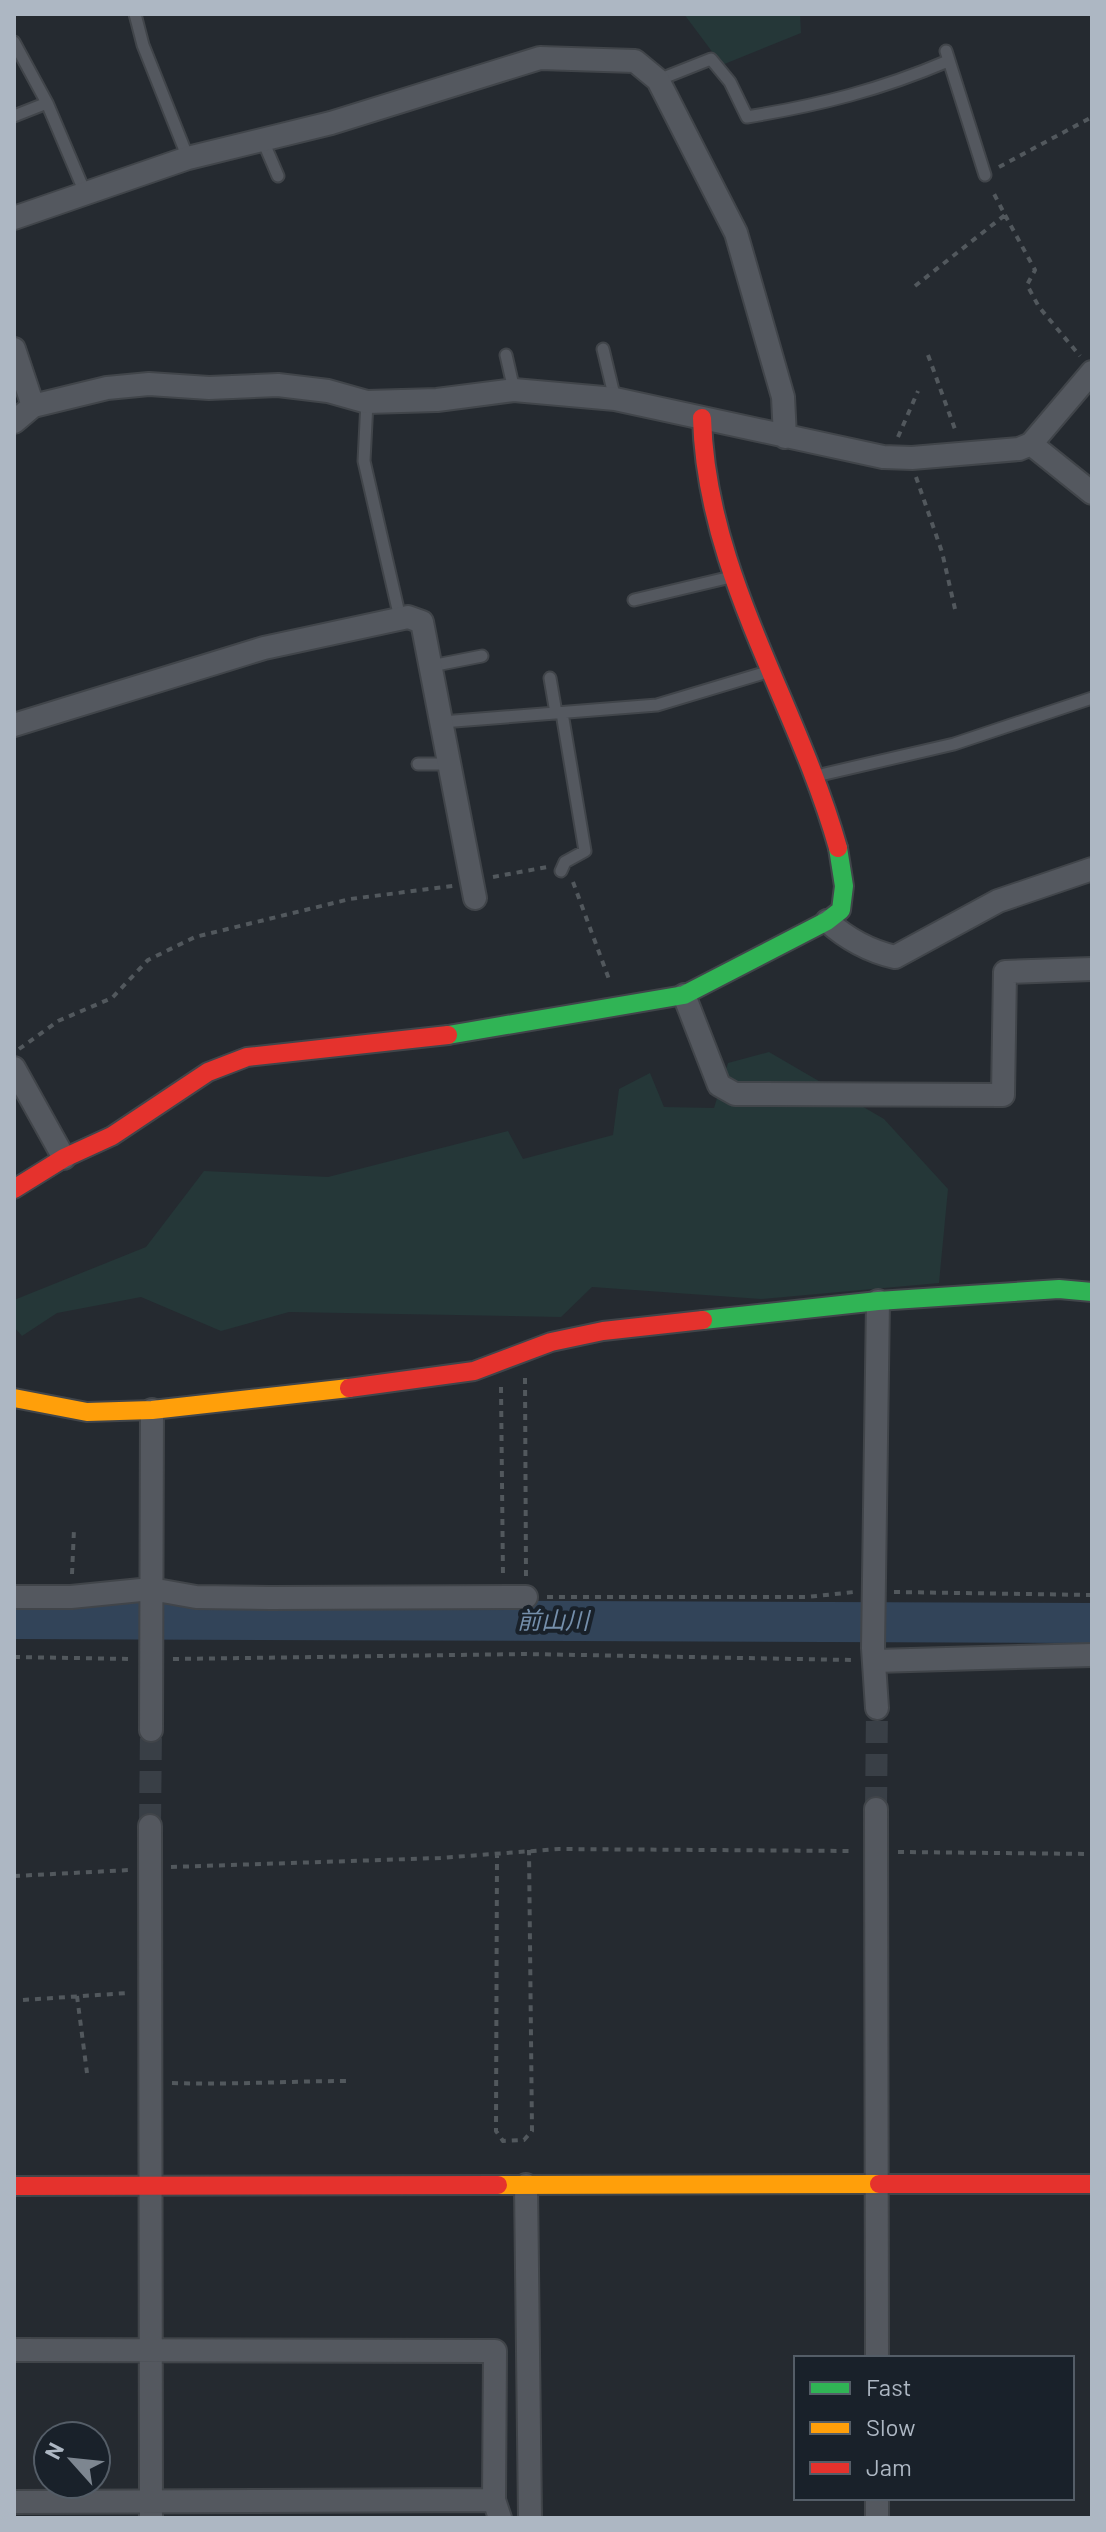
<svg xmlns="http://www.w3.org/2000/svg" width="1106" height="2532" font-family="Barlow,'Noto Sans JP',sans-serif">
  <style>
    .green { fill: #253738 }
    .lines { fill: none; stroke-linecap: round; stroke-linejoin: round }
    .river { stroke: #324459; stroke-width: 40 }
    .street-tunnel { stroke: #393f46; stroke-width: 22; stroke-dasharray: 22 11; stroke-linecap: butt }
    .lane-casing { stroke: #41454a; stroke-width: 15 }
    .street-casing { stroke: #41454a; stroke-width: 26 }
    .fast-casing { stroke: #41454a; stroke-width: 22 }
    .slow-casing { stroke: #41454a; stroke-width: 22 }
    .jam-casing { stroke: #41454a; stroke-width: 22 }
    .path { stroke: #52585d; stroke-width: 4; stroke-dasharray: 6 6; stroke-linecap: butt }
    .lane { stroke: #54585f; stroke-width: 11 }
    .street { stroke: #54585f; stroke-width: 22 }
    .fast { stroke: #30b455; stroke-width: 18 }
    .slow { stroke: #ff9f0a; stroke-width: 18 }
    .jam { stroke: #e5322d; stroke-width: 18 }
    .labels { text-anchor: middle; stroke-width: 8; stroke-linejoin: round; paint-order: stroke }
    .water-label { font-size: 24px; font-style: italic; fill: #758fab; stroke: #19212a }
  </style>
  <rect width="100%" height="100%" fill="#252a30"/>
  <path class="green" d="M684,14H800L801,33L722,65Z
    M769,1052L884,1119L948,1189L939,1283L761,1299L592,1287L561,1317L289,1312L221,1331L141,1297L57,1313L22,1336L14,1327V1300L146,1247L204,1171L328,1177L508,1131L523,1159L613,1135L619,1089L650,1073L664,1107L714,1108L728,1063Z"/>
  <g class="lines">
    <path class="river" d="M14,1619L1092,1623"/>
    <path class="street-tunnel" d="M876,1809L877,1708
      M150,1826L151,1730"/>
    <g class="lane-casing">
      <path id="lane" d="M135,14L143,45L188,158
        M14,42L47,103L86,195
        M946,51L985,175
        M658,80L711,59L730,82L747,117C820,105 880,90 948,61
        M14,116L47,103
        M263,141L278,176
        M603,349L615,399
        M506,355L514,390
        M367,402L364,461L400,618
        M634,600L731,577
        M431,666L482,656
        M550,678L556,713
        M442,722L657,705L767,672
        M418,764H451
        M816,776L954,744L1092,698
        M561,871L565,862L585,851L562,713"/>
    </g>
    <g class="street-casing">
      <path id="street" d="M14,218L188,158L331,123L540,58L635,61L658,80L736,233L783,397L785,437
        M14,349L33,406
        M14,422L33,406L107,388L149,384L209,388L278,385L328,391L367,402L437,400L514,390L615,399L883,457L912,458L1019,449L1031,444L1092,372
        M1031,444L1092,493
        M14,725L264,648L408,617L422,622L475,898
        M827,921C847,939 869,951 895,957L998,901L1092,869
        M684,995L719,1085L735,1094L1003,1095L1005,972L1092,969
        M14,1068L64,1158
        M14,1597H71L151,1589L196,1597L270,1598L526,1597
        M875,1661L1092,1655
        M877,1708L873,1648L878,1301
        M151,1730L152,1410
        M876,1809L877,2358
        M150,1826L151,2518
        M526,2185L530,2518
        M14,2350L495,2351L494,2500L500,2518
        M877,2498V2518
        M14,2502L494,2500"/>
    </g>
    <g class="fast-casing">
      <path id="fast" d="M448,1035L684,995L827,921L841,910L844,886L838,848
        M703,1320L878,1301L1059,1289L1092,1292"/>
    </g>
    <g class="slow-casing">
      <path id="slow" d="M14,1398L87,1412L152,1410L349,1388
        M498,2185L879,2184"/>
    </g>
    <g class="jam-casing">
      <path id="jam" d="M702,418C706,573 797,702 838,848
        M14,1189L64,1158L112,1136L208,1072L247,1057L448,1035
        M349,1388L474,1371L551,1342L603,1331L703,1320
        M879,2184H1092
        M14,2186L498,2185"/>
    </g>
    <path class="path" d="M999,167L1092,117
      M1005,215L1035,270L1027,285L1039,307L1080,356
      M915,286L1005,215L992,190
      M928,355L956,432
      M898,437L918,391
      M916,477L942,552L955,609
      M493,877L547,867
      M573,882L610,982
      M19,1049L58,1021L112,998L148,960L195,937L350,899L453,886
      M525,1378L526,1577
      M501,1387L503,1578
      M72,1574L74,1529
      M894,1592L1092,1595
      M547,1597H807L854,1592
      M14,1657L132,1659
      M173,1659L526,1654L852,1660
      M497,1852L496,2131L503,2141L524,2140L532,2131L529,1850
      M898,1852L1092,1854
      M171,1867L440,1858L559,1849L854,1851
      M14,1876L130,1870
      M77,1996L87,2073
      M23,2000L128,1993
      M172,2083C232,2085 290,2081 349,2081"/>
    <use href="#lane" class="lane"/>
    <use href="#street" class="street"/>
    <use href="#fast" class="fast"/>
    <use href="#slow" class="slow"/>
    <use href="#jam" class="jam"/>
  </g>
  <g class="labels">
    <g class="water-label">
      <text x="553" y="1629">前山川</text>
    </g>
  </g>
  <rect width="1106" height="2532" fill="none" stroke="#adb7c3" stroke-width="32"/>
  <rect x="794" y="2356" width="280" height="144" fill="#19212a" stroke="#545d67" stroke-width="2"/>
  <rect x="810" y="2382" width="40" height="12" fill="#30b455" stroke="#545d67" stroke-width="2"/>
  <text x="866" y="2396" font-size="24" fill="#adb7c3">Fast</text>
  <rect x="810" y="2422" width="40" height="12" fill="#ff9f0a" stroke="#545d67" stroke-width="2"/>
  <text x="866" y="2436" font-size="24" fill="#adb7c3">Slow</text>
  <rect x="810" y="2462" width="40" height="12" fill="#e5322d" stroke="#545d67" stroke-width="2"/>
  <text x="866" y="2476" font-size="24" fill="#adb7c3">Jam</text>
  <g transform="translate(72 2460) rotate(297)"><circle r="38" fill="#19212a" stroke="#545d67" stroke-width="2"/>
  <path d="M0-6L14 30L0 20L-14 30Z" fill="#7d8690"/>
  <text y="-12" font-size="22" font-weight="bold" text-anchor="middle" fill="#adb7c3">N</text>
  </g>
</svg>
